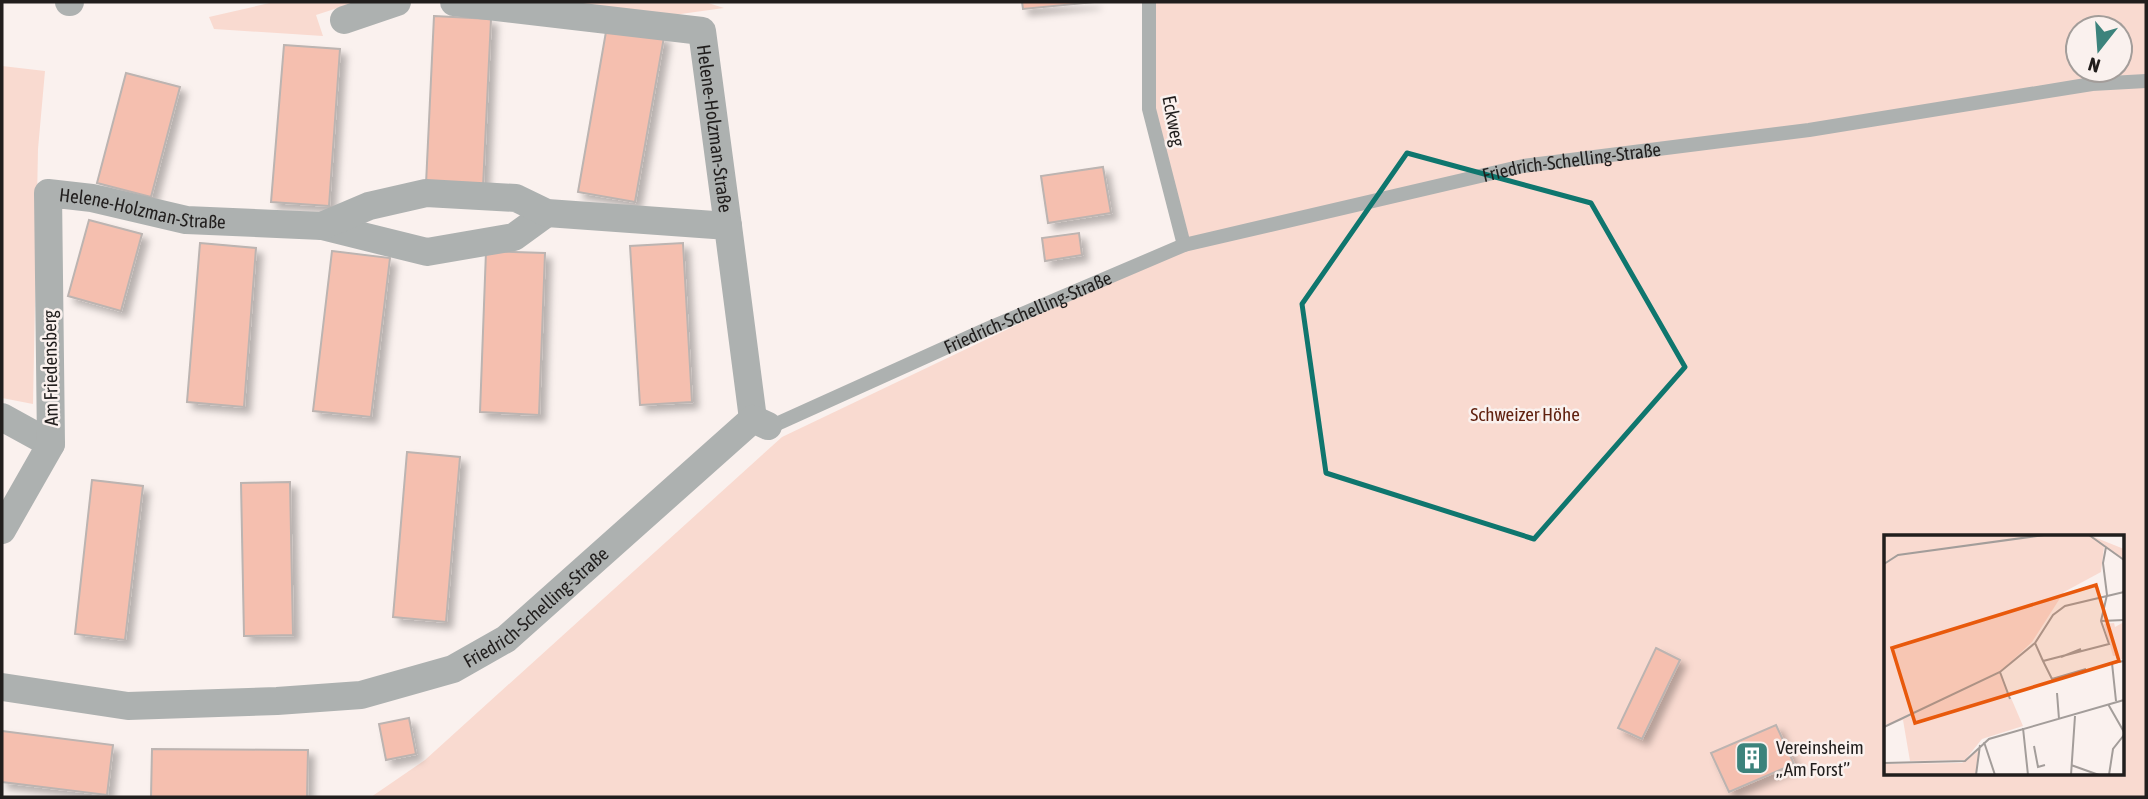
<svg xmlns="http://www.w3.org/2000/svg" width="2148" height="799" font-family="'Asap Condensed',sans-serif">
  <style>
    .green { fill: #f9dad0; fill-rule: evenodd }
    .building { fill: #f5bfaf; stroke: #bcb4b1; stroke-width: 2; filter: url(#shadow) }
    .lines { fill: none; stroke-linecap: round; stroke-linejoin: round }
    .lane { stroke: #adb1b0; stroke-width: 14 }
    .street { stroke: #adb1b0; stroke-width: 28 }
    .marked { fill: none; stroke: #0f766e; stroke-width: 5; stroke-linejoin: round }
    .labels { text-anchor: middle; stroke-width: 5; stroke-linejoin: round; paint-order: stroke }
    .street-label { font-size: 19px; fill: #211e1d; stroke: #faf1ee }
    .park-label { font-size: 19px; fill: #612210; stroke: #faf1ee }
    .poi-label { font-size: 19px; fill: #211e1d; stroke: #faf1ee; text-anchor: start }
    .inset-road { fill: none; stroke: #a39d9a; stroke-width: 2 }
    .view { fill: #e8590c; fill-opacity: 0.15; stroke: #e8590c; stroke-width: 3.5 }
    .inset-edge { fill: none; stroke: #211e1d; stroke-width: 3.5 }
  </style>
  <defs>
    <filter id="shadow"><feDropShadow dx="6" dy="6" stdDeviation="3.5" flood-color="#0004"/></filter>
  </defs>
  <rect width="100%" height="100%" fill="#faf1ee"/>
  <path class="green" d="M274,2H356L316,15L323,36L214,29L209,17Z
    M584,2H705L724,8L659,17L583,9Z
    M1149,2H2146V797H371L425,760L782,437L1184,245L1149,109ZM2078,28H2120V70H2078ZM1885,536H2122V773H1885Z
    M2,66L45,71L38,149L33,404L2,398Z"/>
  <path class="building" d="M1022,2H1095L1023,9Z
    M434,16L491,19L483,187L426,184Z
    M607,26L664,37L635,202L578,192Z
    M284,45L340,49L329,206L271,202Z
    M126,73L180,87L151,197L97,183Z
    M1103,167L1111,213L1048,223L1041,176Z
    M89,220L142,234L121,311L68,296Z
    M1079,233L1082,255L1045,261L1042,238Z
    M200,243L256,248L244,407L187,402Z
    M683,243L692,402L640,405L630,246Z
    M332,251L390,258L371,417L313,411Z
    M486,251L545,253L539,415L480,412Z
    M407,452L460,457L446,622L393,617Z
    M92,480L143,486L125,640L75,634Z
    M290,482L293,635L244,636L241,483Z
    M1656,648L1680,660L1642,739L1618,728Z
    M409,718L416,754L386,760L379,724Z
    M1776,725L1794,764L1729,792L1711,753Z
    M2,731L113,745L107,795L2,782Z
    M152,749L308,750L307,797H151Z"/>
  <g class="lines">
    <g class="lane">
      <path d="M1149,2V109L1184,245"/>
      <path id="s1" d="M770,427L987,329L1184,245L1523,166L1809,130L2092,84L2146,81"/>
    </g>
    <g class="street">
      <path d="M69,2H70"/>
      <path id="s2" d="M454,2L702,31L728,226"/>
      <path d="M344,20L397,2"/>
      <path d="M322,226L427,252L514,237L547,213"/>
      <path d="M2,417L51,444"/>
      <path id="s3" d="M2,530L51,444L48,193L92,198L186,220L322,226L369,206L426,193L516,198L547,213L728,226L753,419"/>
      <path id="s4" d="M2,687L128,706L277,701L361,695L453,669L506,639L753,419L768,426"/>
    </g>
  </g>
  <path class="marked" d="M1407,153L1591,203L1685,367L1534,539L1326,473L1302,304Z"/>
  <defs>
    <g id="building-square" transform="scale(1.75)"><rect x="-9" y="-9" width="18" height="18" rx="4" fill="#3c837c" stroke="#faf1ee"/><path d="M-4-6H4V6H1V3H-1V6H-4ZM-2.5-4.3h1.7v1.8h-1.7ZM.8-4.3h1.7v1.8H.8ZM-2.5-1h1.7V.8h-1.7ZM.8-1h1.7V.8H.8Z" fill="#fff"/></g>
  </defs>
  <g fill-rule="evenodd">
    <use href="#building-square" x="1752" y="758"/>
  </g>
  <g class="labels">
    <g class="street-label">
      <text transform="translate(1174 121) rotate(79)" y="7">Eckweg</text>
      <text dy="7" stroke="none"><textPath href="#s2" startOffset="348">Helene-Holzman-Straße</textPath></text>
      <text dy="7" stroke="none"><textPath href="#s1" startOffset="849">Friedrich-Schelling-Straße</textPath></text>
      <text dy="7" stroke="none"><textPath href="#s3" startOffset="446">Helene-Holzman-Straße</textPath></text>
      <text dy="7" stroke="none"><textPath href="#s1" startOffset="282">Friedrich-Schelling-Straße</textPath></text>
      <text transform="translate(50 368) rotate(-91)" y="7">Am Friedensberg</text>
      <text dy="7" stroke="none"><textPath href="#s4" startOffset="560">Friedrich-Schelling-Straße</textPath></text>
    </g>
    <g class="park-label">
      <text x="1525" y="421">Schweizer Höhe</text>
    </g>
    <g class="poi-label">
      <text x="1776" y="754">Vereinsheim<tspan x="1776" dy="22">„Am Forst”</tspan></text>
    </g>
  </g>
  <g transform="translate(1884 535)">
    <rect width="240" height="240" fill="#faf1ee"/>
    <path d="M0,0H205L240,14V24L220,12L217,37L180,57L148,107L116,137L139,191L98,204L81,225L26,226L19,185L0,190ZM240,87V124H236L235,120L229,121L220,89L230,88L231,92ZM95,215L92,240H0V229L78,228Z" fill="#f9dad0"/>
    <path class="inset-road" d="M205,0L240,25M0,29L14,20L160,0M217,86L240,85M151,108L159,126L225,109L217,86L223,60L219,28L222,12M177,122L197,114M159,126L168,144L202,134M116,137L126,164M173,158L175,184M232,166L228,128L240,126M224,169L240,197M0,192L116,137L151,108L169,80L181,71L240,57M139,193L144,240M100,207L111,240M150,211L154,232L161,230M0,228L81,226L105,204L240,165M187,230L215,240M92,240L96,210M187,240L191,181M225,240L229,214L240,200"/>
    <path class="view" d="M212,50L235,126L31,188L8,113Z"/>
    <rect width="240" height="240" class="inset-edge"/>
  </g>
  <rect width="2148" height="799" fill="none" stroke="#211e1d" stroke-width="7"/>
  <g transform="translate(2099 49) rotate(197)"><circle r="33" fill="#faf1ee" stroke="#a39d9a" stroke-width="2"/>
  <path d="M0-5L12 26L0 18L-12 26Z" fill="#3c837c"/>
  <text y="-10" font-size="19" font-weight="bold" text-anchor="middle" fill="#211e1d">N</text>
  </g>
</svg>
